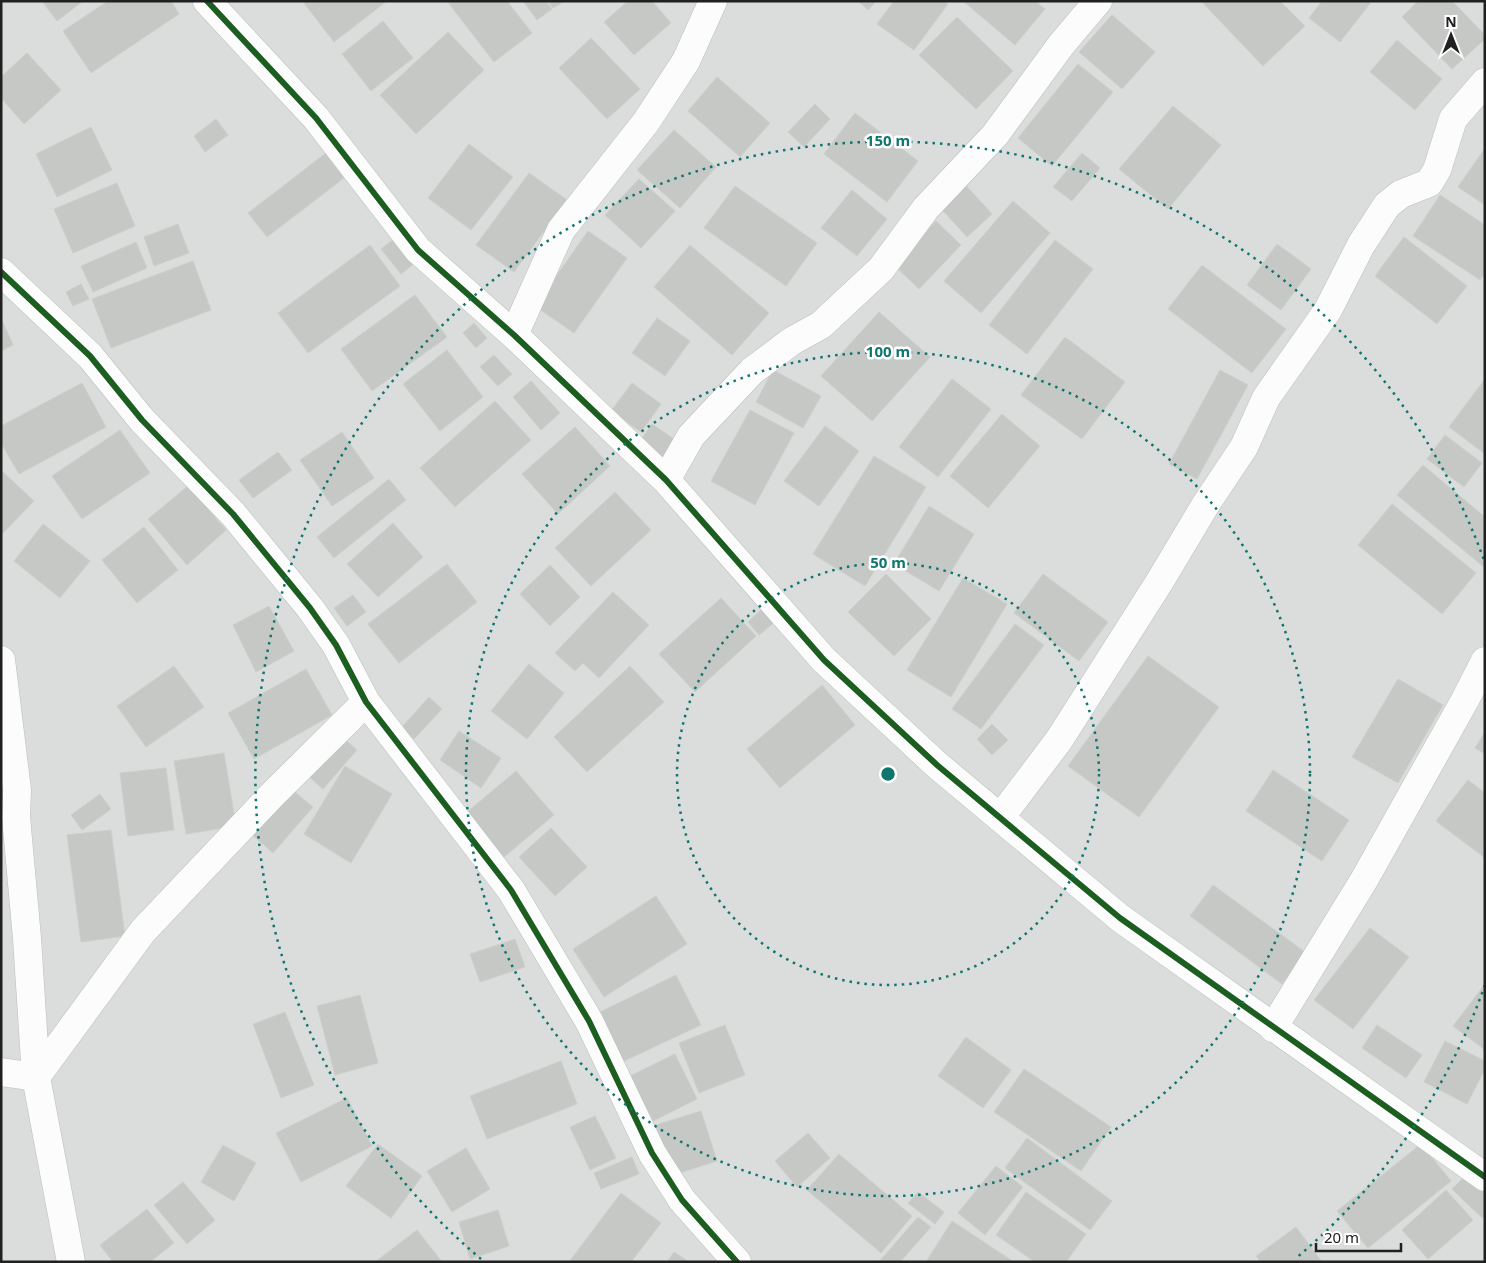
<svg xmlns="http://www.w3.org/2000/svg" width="1486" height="1263" font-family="'Noto Sans',sans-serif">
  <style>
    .residential { fill: #dadddb }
    .building { fill: #c5c8c5; stroke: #cbd0cb }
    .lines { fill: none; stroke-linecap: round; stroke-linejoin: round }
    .street-casing { stroke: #bcbebc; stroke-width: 29 }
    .street { stroke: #fcfcfc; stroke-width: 28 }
    .cycleway-casing { stroke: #fff; stroke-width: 9 }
    .cycleway { stroke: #1b5e20; stroke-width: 6 }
    .ring { fill: none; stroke: #0f766e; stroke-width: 2.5; stroke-dasharray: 2.5 5 }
    .centre { fill: #0f766e; stroke: #fff; stroke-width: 2.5 }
    .ring-label { font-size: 15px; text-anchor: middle; font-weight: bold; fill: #0f766e; stroke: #fff; stroke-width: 5; stroke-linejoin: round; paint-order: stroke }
  </style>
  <rect width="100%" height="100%" fill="#e9edea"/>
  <path class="residential" d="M1,1H1485V1262H1Z"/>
  <path class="building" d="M42,1H83L57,21Z
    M108,1H171L179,14L91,73L63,31Z
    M306,1H387L334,42L304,3Z
    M447,1H507L532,33L494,62Z
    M523,1H546L552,9L537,20Z
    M548,1H565L553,8Z
    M628,1H652L671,23L634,55L604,22Z
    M858,1H876L868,10Z
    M894,1H944L948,4L914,50L877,24Z
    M963,1H1035L1045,9L1015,45Z
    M1201,1H1280L1305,26L1263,66Z
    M1322,1H1372L1340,42L1309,18Z
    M1418,1H1452L1485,35V39L1452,69L1402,17Z
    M1112,15L1155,52L1122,89L1079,52Z
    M957,17L1013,71L976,109L919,55Z
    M383,21L413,58L371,91L342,54Z
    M448,32L484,70L416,134L380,95Z
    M591,38L640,89L607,119L559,68Z
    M1397,40L1442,79L1415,110L1370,72Z
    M27,53L61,90L24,124L1,98V77Z
    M1078,64L1113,92L1052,166L1018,138Z
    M717,77L770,123L740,157L688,111Z
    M815,104L830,119L804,147L788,132Z
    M1173,106L1221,145L1168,209L1119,169Z
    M855,113L918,161L887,202L824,154Z
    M216,119L228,135L205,152L194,136Z
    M91,127L112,170L57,197L36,154Z
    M674,130L716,167L680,208L637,170Z
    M469,144L513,177L471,230L428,198Z
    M1485,148V205L1458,187Z
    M326,153L344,178L267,237L248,213Z
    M1082,153L1100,168L1072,201L1053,187Z
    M529,173L567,200L514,272L476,245Z
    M639,179L675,211L641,248L605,215Z
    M961,180L992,214L967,237L936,203Z
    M117,183L135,226L73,253L54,209Z
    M735,186L817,243L786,286L704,228Z
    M852,190L887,219L857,256L821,228Z
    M1440,195L1485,225V273L1480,280L1413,236Z
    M1013,201L1050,233L981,313L944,281Z
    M936,221L961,245L919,289L894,265Z
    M178,224L189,253L154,266L144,237Z
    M588,231L627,258L574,333L535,306Z
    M399,235L419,260L401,274L381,249Z
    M1404,237L1467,286L1437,324L1375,276Z
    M1055,240L1093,269L1027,354L989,325Z
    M136,242L147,268L93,292L81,266Z
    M1277,244L1311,269L1281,310L1247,285Z
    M370,245L400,286L308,353L278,313Z
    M690,245L769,313L732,355L654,287Z
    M193,261L211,310L111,348L92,299Z
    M1202,265L1286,329L1252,373L1168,309Z
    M81,284L89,299L73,306L66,292Z
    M415,295L447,337L372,391L341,349Z
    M879,312L930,357L872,421L821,376Z
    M1,318L13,345L1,351Z
    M657,318L690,341L665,376L632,353Z
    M474,323L487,338L476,348L463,333Z
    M1065,337L1125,382L1082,439L1021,395Z
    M447,350L483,397L440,431L403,384Z
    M494,355L512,374L498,386L480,367Z
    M773,370L821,396L803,428L756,402Z
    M1220,370L1248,385L1197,479L1169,464Z
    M952,379L991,409L938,477L899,447Z
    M1485,379V454L1449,427Z
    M531,381L560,413L541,430L513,397Z
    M82,383L106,427L19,474L1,443V426Z
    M632,383L661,404L641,432L611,411Z
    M495,401L531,440L455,507L420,468Z
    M750,410L794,433L755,505L711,481Z
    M1002,414L1040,446L988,508L950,476Z
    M652,424L674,439L661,459L638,444Z
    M825,426L859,451L819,506L784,481Z
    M575,427L610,466L558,514L522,474Z
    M120,430L150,473L82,519L52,476Z
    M342,432L374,478L332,506L300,460Z
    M1445,435L1482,463L1464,487L1427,459Z
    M278,452L292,470L253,498L239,480Z
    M874,456L926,487L865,586L813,554Z
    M1423,465L1485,517V568L1397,495Z
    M1,470L34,501L1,535Z
    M389,479L406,500L334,558L317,537Z
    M188,486L226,530L187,565L148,519Z
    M615,492L651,530L591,586L555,548Z
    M1392,504L1476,573L1442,614L1358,545Z
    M929,506L974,534L939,591L894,564Z
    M393,523L423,557L378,597L347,564Z
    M43,524L90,561L60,598L14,561Z
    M144,527L178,570L137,603L102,560Z
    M447,564L477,602L399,663L368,624Z
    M550,565L580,597L550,626L520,594Z
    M886,574L931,619L894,656L848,612Z
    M1043,574L1108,622L1079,661L1014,613Z
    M963,578L1007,604L951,697L907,670Z
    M613,592L649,625L599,678L583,663L575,671L555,653Z
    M353,595L366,612L347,626L334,608Z
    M721,598L756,636L695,692L659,654Z
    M269,606L294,651L256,672L233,625Z
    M764,607L776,621L759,635L748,622Z
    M1015,624L1044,645L981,729L952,709Z
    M1148,656L1219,707L1139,817L1068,766Z
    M529,664L564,693L527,739L491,711Z
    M174,666L204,707L146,747L117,706Z
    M630,666L664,702L587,772L554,737Z
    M306,669L332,715L254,759L228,713Z
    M1398,679L1443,705L1398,783L1352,757Z
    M822,685L855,725L780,788L747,749Z
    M429,697L442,709L414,739L402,727Z
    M992,724L1008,740L992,755L977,739Z
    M459,731L501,758L481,788L440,760Z
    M1485,732V754L1475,748Z
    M340,735L357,750L323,789L306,774Z
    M224,753L236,826L186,834L174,761Z
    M345,766L392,794L351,863L304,834Z
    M166,768L174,830L128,836L120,773Z
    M1273,770L1349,820L1322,861L1246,811Z
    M516,771L554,815L504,857L466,813Z
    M1468,780L1485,793V858L1436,821Z
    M290,788L313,807L273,853L250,833Z
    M100,794L111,809L82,830L71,815Z
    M551,828L587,867L555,896L519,857Z
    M111,830L125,936L81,942L67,835Z
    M1213,885L1305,952L1282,984L1190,916Z
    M656,896L687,944L604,997L573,949Z
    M1370,928L1409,957L1353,1029L1314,1000Z
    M515,939L525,967L480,982L470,954Z
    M676,975L701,1025L622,1062L598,1013Z
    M1485,984V1050L1453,1026Z
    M360,995L378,1063L335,1075L317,1006Z
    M285,1012L314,1085L281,1098L253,1024Z
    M725,1025L745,1075L699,1093L679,1043Z
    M1377,1025L1422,1055L1406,1078L1362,1048Z
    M966,1037L1011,1070L983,1108L938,1076Z
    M1445,1041L1485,1061V1069L1467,1104L1424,1082Z
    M675,1054L697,1099L653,1121L630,1076Z
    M561,1061L577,1104L487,1139L470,1096Z
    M1024,1069L1111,1127L1081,1171L994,1112Z
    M347,1098L372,1146L301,1182L276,1133Z
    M701,1111L717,1161L673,1175L656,1125Z
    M595,1116L616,1158L590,1170L570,1127Z
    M808,1133L830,1158L797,1187L775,1161Z
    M1027,1138L1112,1201L1090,1230L1005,1168Z
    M378,1144L422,1176L391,1218L346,1186Z
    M1421,1144L1451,1181L1368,1248L1337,1211Z
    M223,1145L256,1163L234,1201L201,1182Z
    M466,1148L490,1189L452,1212L427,1171Z
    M839,1154L912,1216L881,1253L807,1190Z
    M632,1157L639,1174L601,1189L594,1173Z
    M996,1166L1023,1187L985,1235L958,1213Z
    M1470,1171L1485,1186V1215L1482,1218L1452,1189Z
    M183,1182L215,1220L187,1244L154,1205Z
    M1446,1190L1473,1220L1428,1259L1402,1230Z
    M918,1192L944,1212L935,1224L908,1203Z
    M1026,1192L1086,1234L1066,1262H1035L996,1235Z
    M621,1193L661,1223L631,1262H569Z
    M147,1209L174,1243L150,1262H113L100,1245Z
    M498,1210L509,1246L470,1259L459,1222Z
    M918,1217L931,1227L900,1262H879Z
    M952,1221L1014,1262H926Z
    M1296,1227L1322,1262H1261L1256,1256Z
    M417,1230L442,1262H375Z
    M674,1252L689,1262H667Z"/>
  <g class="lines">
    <g class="street-casing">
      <path id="street" d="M207,1L316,118L418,250L514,335L666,480L824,660L937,765L1120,918L1485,1177
        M1,272L90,356L142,420L233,514L310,608L336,645L366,702L511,890L589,1021L652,1153L682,1200L737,1262
        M514,335L561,230L646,122L686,61L713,1
        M666,480L691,436L752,371L792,341L821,325L881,269L926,208L995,135L1061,45L1098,1
        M1,660L17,790L16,817L27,938L36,1077L71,1262
        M1000,818L1059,740L1160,581L1206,504L1244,447L1266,398L1328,310L1361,245L1387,205L1401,194L1429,183L1437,170L1453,119L1485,82
        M1273,1028L1364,880L1465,700L1485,661
        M1,1072L36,1077L143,931L271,796L366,702"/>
    </g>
    <use href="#street" class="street"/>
    <g class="cycleway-casing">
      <path id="cycleway" d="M207,1L316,118L418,250L514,335L666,480L824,660L937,765L1120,918L1485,1177
        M1,272L90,356L142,420L233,514L310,608L336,645L366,702L511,890L589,1021L652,1153L682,1200L737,1262"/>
    </g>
    <use href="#cycleway" class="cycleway"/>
  </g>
  <g class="ring">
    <circle cx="888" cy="774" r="211"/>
    <circle cx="888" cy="774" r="422"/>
    <path d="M1485 985A633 633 0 0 1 1295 1259M481 1259A633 633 0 1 1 1485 563"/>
  </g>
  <circle cx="888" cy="774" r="8" class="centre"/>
  <g class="ring-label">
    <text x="888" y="146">150 m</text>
    <text x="888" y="357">100 m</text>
    <text x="888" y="568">50 m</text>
  </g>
  <rect width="1486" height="1263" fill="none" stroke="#202020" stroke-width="5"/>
  <g transform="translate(1451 35)" stroke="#ffffff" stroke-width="4" paint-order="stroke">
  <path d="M0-4L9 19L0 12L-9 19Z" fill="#202020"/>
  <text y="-8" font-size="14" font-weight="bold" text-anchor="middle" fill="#202020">N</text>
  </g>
  <path d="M1316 1243v8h85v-8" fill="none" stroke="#202020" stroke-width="2.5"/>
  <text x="1324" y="1243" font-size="15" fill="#202020" stroke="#ffffff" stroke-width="4" paint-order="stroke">20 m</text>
</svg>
